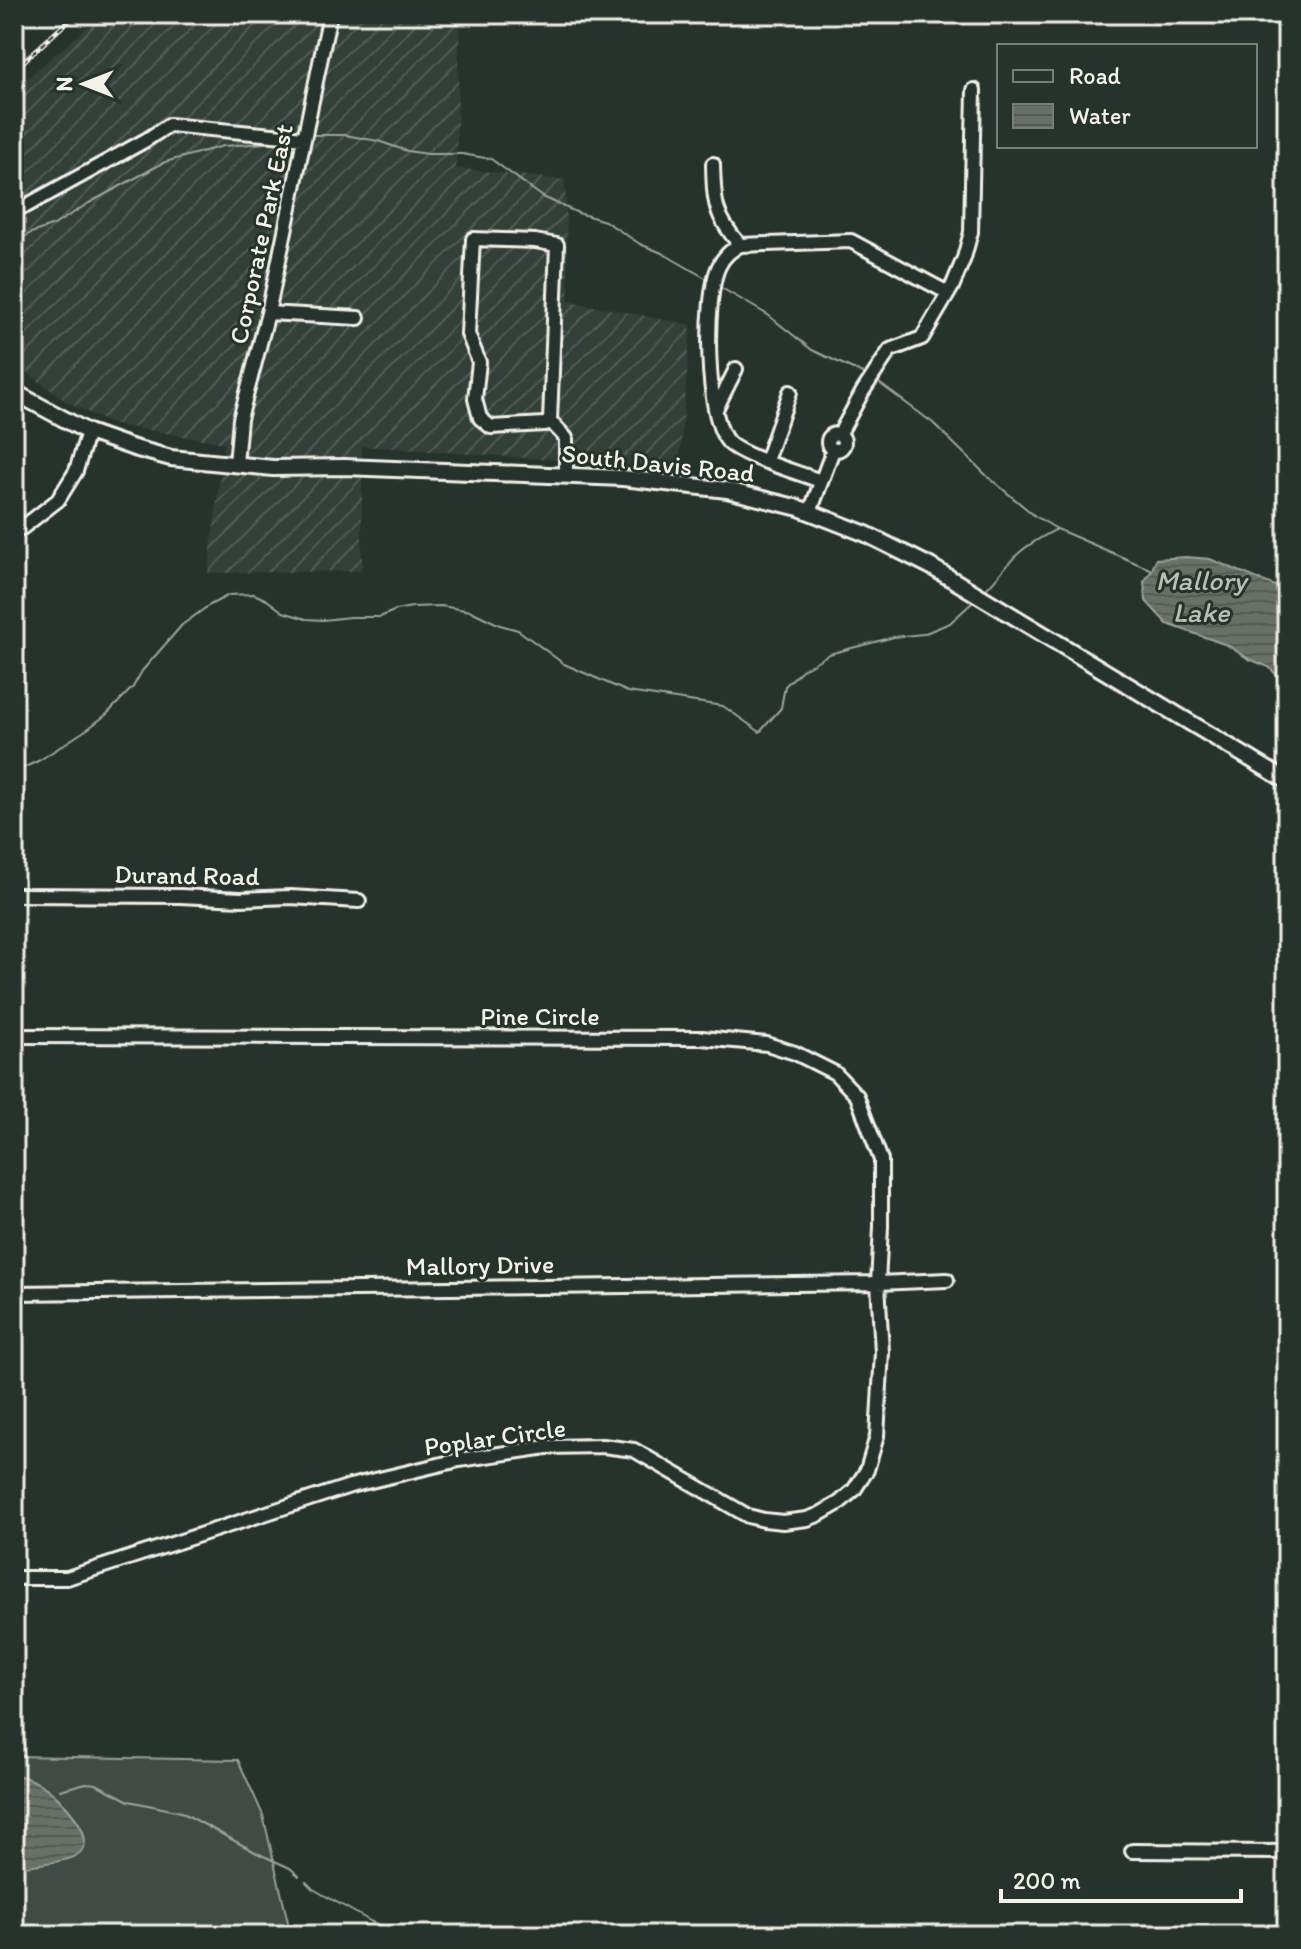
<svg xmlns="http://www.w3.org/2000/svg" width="1301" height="1949" font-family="Itim,sans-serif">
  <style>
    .industrial { fill: url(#industrial-furrows) }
    .pitch { fill: #414b45; stroke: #9a9e96; stroke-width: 2 }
    .water { fill: url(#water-rules); stroke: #9fa39b; stroke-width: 2 }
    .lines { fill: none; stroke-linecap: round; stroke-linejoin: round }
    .stream { stroke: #9fa39b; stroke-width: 2 }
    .minor-casing { stroke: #f4f1e8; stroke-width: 18 }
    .major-casing { stroke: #f4f1e8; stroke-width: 20 }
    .minor { stroke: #26332d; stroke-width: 12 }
    .major { stroke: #26332d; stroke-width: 14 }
    .rail-casing { stroke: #f4f1e8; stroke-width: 5 }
    .rail { stroke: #26332d; stroke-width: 2; stroke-dasharray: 6; stroke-linecap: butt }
    .labels { text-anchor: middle; stroke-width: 6; stroke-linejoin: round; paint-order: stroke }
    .street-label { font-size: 26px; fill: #f4f1e8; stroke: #26332d }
    .water-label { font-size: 28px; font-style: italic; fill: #bcbdb5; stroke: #26332d }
  </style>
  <defs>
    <pattern id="industrial-furrows" width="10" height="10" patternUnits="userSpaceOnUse" patternTransform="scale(2)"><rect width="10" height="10" fill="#333f39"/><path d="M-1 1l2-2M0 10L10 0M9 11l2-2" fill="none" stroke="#515b56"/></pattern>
    <pattern id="water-rules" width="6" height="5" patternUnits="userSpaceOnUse" patternTransform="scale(2)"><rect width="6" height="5" fill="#676f68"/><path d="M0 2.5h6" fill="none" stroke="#565a55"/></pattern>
  </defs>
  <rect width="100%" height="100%" fill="#26332d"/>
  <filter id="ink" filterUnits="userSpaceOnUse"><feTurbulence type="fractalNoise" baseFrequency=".0125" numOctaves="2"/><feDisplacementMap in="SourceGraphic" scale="16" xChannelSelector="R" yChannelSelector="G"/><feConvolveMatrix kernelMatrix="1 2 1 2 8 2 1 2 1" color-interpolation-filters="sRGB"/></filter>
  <g filter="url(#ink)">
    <path class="industrial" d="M101,14H460L456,168L565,180L569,301L691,325L679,469L362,446V571L208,573L224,443L111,424L67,402L14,363V89L97,19Z"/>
    <path class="pitch" d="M14,1756L238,1760L263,1815L291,1935H14Z"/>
    <path class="water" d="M1186,557L1210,559L1287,591V686L1269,667L1249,659L1227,645L1167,624L1146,601L1144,582L1152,570L1156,559Z
      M14,1774C24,1777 35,1780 43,1786C58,1795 104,1840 76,1856C64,1863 29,1865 14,1867Z"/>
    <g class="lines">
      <path class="stream" d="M312,135H345L378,141L407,151L428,154H462L491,159L543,197L578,213L605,221L640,244L662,253L709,280
        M14,243L31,233L54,225L89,203L165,162L223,146L278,142
        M718,286L768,315L812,350L866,375
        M875,380L933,423L987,476L1035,516L1057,529L1152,570
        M984,591C997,579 1006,564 1019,553C1030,543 1044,536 1057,529
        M19,770L40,760L89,728L107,714L133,687L142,671L182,625L208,606L229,595L254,594L267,600L283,612L306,619L323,620L350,617H380L396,610L412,607L441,606L471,611L500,625L518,630L564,664L628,692L723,706L760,732L781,708L785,686L802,670L829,654L894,637L923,634L950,623L974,601
        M60,1790L86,1783L96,1784L129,1801L181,1812L257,1853L290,1868L299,1876
        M306,1882L313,1889L372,1922L406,1935"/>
      <g class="minor-casing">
        <path id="minor" d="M713,164C714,202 714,215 740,245L851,241L948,293
          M14,206H26L146,140L169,125L304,138
          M740,245C730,251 724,256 719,266C704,296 705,419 729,443C744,457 799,473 821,481
          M268,313L358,318
          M716,409L736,369
          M550,421L545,424L491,427L480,418L475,399L479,362L468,334L473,239L535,241L557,245L550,421L566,438V476
          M828 442a8 8 0 1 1 16 0a8 8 0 1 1-16 0Z
          M839,435L863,391L890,350L922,338L952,287L964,258L971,232L974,90
          M766,461L790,392
          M236,464L240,419L268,313L330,14
          M810,512L833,450
          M14,529L22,528L58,500L76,471L88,432
          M14,895L180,896L241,899L290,897L359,901
          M14,1036L702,1038L767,1044L795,1053L835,1073L857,1096L881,1160V1227L878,1283L882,1352L877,1436L867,1470L854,1490L839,1503L818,1515L807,1519L783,1522L764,1520L748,1516L634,1450L603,1446L547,1447L459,1460L350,1486L67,1578H14
          M14,1293L878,1283L947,1280
          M1132,1851L1287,1852"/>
      </g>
      <g class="major-casing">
        <path id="major" d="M14,392L88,432L134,448L171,458L273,468L345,467L623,478L727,490L799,508L866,534L930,566L1287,781"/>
      </g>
      <use href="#minor" class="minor"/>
      <use href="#major" class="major"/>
      <g class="rail-casing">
        <path id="rail" d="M14,70L76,14"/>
      </g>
      <use href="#rail" class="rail"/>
    </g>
  </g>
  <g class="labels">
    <g class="street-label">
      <text transform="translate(261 234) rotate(-78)" y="9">Corporate Park East</text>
      <text transform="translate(658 463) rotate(6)" y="9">South Davis Road</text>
      <text transform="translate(187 875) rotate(1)" y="9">Durand Road</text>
      <text x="540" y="1025">Pine Circle</text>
      <text transform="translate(480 1265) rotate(-1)" y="9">Mallory Drive</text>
      <text transform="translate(495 1437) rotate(-8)" y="9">Poplar Circle</text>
    </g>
    <g class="water-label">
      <text x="1201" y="590">Mallory<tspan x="1201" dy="32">Lake</tspan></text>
    </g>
  </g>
  <rect width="1301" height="1949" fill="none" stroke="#26332d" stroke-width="48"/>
  <rect x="24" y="24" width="1253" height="1901" fill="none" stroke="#f4f1e8" stroke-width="3" filter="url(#ink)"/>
  <rect x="997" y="44" width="260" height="104" fill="#26332d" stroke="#787f78" stroke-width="2"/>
  <rect x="1013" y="70" width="40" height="12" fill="#26332d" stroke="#787f78" stroke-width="2"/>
  <text x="1069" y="84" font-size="24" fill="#f4f1e8">Road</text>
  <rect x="1013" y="104" width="40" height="24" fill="url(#water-rules)" stroke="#787f78" stroke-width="2"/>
  <text x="1069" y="124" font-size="24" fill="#f4f1e8">Water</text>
  <g transform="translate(84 84) rotate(270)" stroke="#26332d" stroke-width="6" paint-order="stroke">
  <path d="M0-6L14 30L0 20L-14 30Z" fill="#f4f1e8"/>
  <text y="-12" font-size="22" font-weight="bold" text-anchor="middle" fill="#f4f1e8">N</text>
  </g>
  <path d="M1001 1889v12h240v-12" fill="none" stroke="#f4f1e8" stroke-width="4"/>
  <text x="1013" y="1889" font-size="24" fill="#f4f1e8" stroke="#26332d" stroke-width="6" paint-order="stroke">200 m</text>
</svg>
